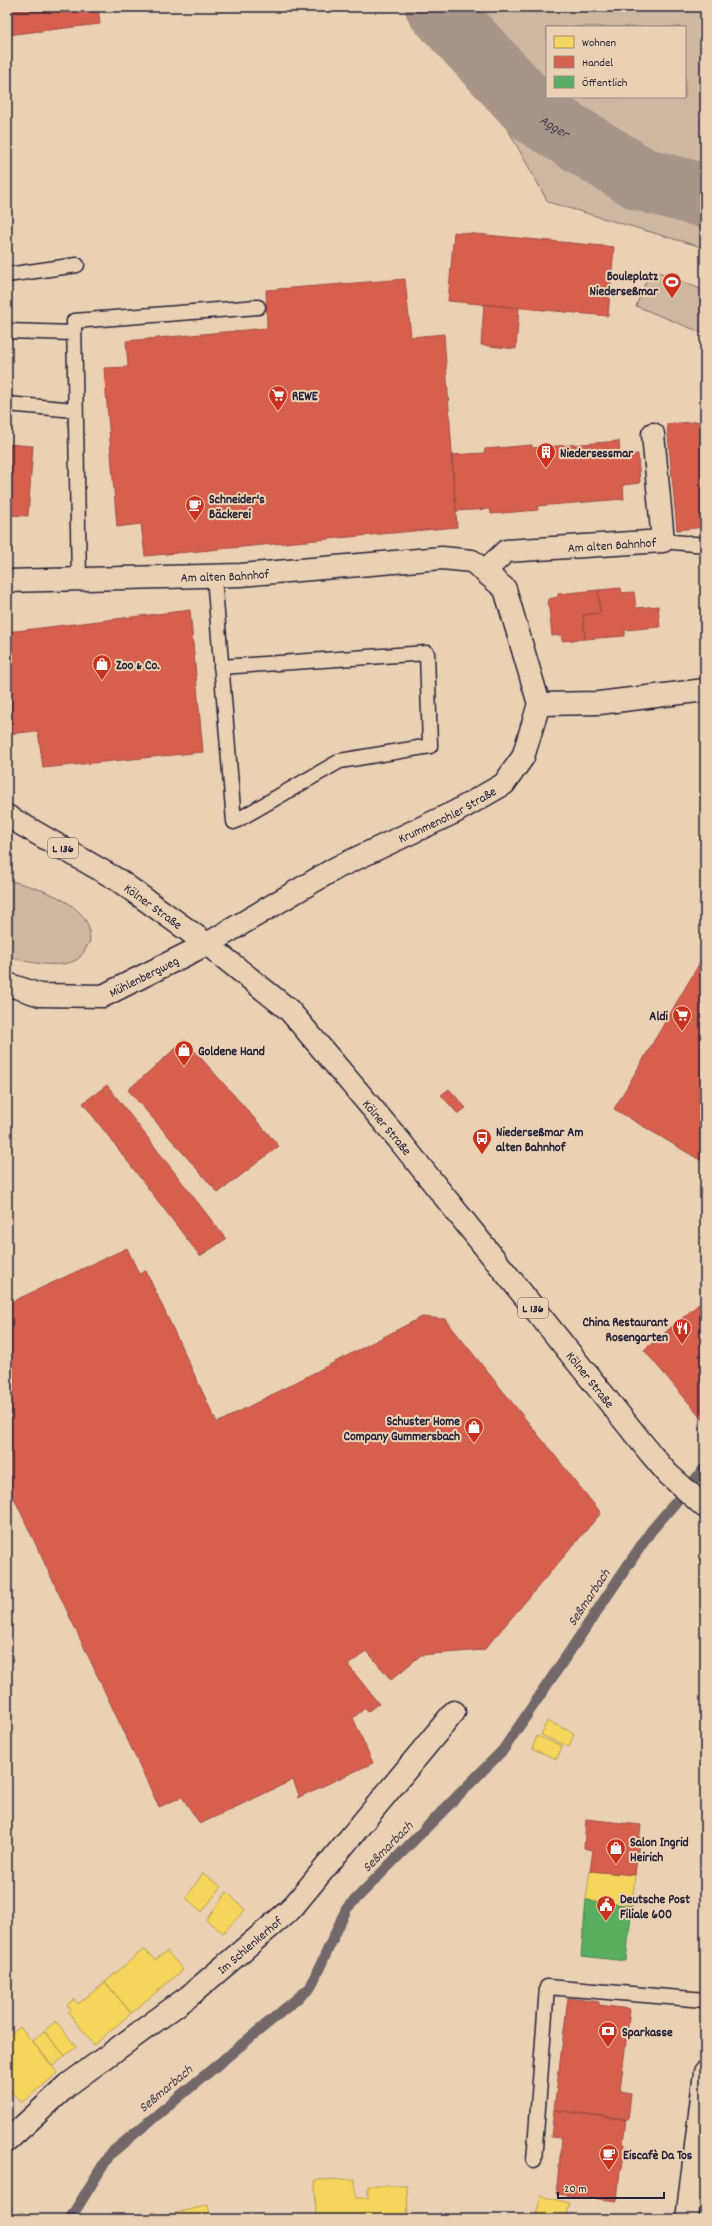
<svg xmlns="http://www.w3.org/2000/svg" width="712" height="2226" font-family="Dekko,sans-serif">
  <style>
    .green { fill: #ceb8a2; stroke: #786d6e; fill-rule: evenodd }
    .homes { fill: #f6d55c; stroke: #b69f52 }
    .shops { fill: #d6604d; stroke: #a04d48 }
    .public { fill: #5aae61; stroke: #498456 }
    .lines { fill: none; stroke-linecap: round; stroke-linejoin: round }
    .stream { stroke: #72676a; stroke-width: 11 }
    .river { stroke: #a7958a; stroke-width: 64 }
    .lane-casing { stroke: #22223b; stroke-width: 17 }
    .street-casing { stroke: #22223b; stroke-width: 25 }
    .secondary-casing { stroke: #22223b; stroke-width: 25 }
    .primary-casing { stroke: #22223b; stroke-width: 25 }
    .lane { stroke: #ebd1b3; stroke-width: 14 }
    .street { stroke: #ebd1b3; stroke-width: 22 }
    .secondary { stroke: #ebd1b3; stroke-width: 22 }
    .primary { stroke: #ebd1b3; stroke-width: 22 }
    .labels { text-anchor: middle; stroke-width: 4; stroke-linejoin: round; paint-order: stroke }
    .shield { fill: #ebd1b3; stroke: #5e565f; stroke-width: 1 }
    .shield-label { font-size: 12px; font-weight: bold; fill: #22223b }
    .poi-label { font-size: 13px; font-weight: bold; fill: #22223b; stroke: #ebd1b3; text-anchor: start }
    .street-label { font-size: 13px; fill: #22223b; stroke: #ebd1b3 }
    .water-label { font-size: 14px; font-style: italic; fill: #433f4f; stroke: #ebd1b3 }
  </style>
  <rect width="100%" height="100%" fill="#ebd1b3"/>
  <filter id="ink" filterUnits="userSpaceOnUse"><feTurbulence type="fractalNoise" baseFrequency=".025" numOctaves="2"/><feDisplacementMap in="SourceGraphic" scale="8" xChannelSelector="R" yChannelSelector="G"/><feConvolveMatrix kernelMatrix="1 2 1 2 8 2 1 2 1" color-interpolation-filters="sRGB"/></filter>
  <g filter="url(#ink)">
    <path class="green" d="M414,7H705V248L548,202L492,101L429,20ZM547,27H685V97H547Z
      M651,269L705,291V334L636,306Z
      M7,880C32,886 75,898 87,923C90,928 89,936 90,941C87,946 84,953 80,957C66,971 23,962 7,956Z"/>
    <path class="homes" d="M547,1721L574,1733L569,1747L541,1735Z
      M537,1736L562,1746L557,1759L532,1749Z
      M590,1871L635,1875L632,1906L586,1900Z
      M203,1873L221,1887L202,1912L186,1898Z
      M227,1892L245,1910L223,1933L206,1920Z
      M144,1949L155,1960L167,1951L183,1970L131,2013L105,1982Z
      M105,1982L131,2013L94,2045L68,2012L71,2010L67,2005L74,1999L78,2004Z
      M56,2021L76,2047L65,2056L44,2031Z
      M20,2027L58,2073L21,2103L7,2086V2037Z
      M44,2031L65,2056L53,2066L32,2041Z
      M355,2179V2198H368V2186H407L408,2219H316L315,2180Z
      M541,2196L570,2203L566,2219H535Z
      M208,2205L211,2219H170L169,2215Z
      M20,2212L41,2219H17Z
      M155,2212L157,2219H127Z"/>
    <path class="shops" d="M7,7H98L100,24L7,35Z
      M454,232L614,247L608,316L448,301Z
      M405,279L411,337L444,334L457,527L145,556L141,524L117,527L104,368L128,367L126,341L267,328L266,290Z
      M484,304L519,308L516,349L481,345Z
      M705,421V527L677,530L667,424Z
      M619,441L620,456L638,454L640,483L623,485L624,499L537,506L538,510L491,514L490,509L456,511L451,455L484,453L485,449L532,445V448Z
      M7,444L33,446L28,516L7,515Z
      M621,588L622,593L634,592L636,608L658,606L660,627L625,630V636L585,639L583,615L600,613L598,590Z
      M598,590L600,613L583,615L585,639L562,641L561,635L552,636L548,599L558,597V594Z
      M190,610L203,752L43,768L38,731L7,734V632Z
      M705,954V1163L614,1109Z
      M185,1040L279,1146L218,1193L128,1090Z
      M107,1085L226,1239L200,1256L83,1103Z
      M449,1089L466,1108L458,1114L441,1095Z
      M127,1248L139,1274L146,1271L217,1423L422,1317L445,1319L601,1513L484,1650L421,1655L391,1680L367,1651L348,1665L379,1704L368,1711L365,1708L353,1718L373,1763L297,1798L299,1795L293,1780L200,1824L182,1797L159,1807L7,1483V1304Z
      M705,1299V1422L644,1350Z
      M586,1819L641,1825L635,1875L590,1871L593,1850L584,1848Z
      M568,1998L599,2002V2005L630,2009L620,2091L631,2093L628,2120L554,2110Z
      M554,2110L626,2119L623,2144H625L622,2169L620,2170L617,2201L556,2194L562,2138L551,2137Z"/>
    <path class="public" d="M586,1900L632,1906L626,1961L581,1956Z"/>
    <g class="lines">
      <path class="stream" d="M70,2219L110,2154L310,1988L347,1908L503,1750L651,1531L705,1468"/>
      <path class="river" id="s1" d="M437,7L537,115L641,179L705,196"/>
      <g class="lane-casing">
        <path id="lane" d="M7,275L77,265
          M7,331L74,333
          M7,404L75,410
          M663,541L705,545
          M214,576L234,822L340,761L430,746L427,653L221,667
          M79,580L74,321L258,307
          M534,2161L547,1987L705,2000"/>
      </g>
      <g class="street-casing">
        <g id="street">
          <path id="s2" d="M485,571L506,551L663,541L653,434"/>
          <path id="s3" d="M7,581L241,575L442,558L472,561L505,589L539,704"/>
          <path d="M539,704L599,703L705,690"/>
          <path id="s4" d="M7,984L40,995L103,996L207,944L336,868L455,812L504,784L523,757L539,704"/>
          <path id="s5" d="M7,2141L69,2084L188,1997L291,1909L454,1712"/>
        </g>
      </g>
      <g class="secondary-casing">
        <path id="secondary" d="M687,2219L705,2072"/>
      </g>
      <g class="primary-casing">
        <g id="primary">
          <path id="s6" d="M7,816L118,880L207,944L289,1010L399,1140L651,1454L668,1474L705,1507"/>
        </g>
      </g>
      <use href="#lane" class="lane"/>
      <use href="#street" class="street"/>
      <use href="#secondary" class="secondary"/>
      <use href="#primary" class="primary"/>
    </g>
  </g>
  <defs>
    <g id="stadium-pin" transform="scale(1)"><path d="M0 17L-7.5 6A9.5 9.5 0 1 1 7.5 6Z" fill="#c8321e" stroke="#ebd1b3"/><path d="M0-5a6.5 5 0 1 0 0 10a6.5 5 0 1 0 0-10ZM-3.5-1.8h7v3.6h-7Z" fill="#fff"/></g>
    <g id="supermarket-pin" transform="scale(1)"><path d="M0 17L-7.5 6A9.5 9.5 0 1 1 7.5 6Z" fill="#c8321e" stroke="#ebd1b3"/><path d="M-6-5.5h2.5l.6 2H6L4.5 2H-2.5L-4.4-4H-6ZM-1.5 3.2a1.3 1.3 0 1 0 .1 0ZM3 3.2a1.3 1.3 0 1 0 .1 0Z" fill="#fff"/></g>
    <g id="building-pin" transform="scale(1)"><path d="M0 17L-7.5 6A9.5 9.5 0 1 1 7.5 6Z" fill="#c8321e" stroke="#ebd1b3"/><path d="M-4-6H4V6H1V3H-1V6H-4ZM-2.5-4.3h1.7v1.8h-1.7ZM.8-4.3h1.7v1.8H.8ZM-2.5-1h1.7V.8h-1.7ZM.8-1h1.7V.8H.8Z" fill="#fff"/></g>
    <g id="cafe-pin" transform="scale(1)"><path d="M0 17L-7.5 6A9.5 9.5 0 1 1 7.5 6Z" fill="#c8321e" stroke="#ebd1b3"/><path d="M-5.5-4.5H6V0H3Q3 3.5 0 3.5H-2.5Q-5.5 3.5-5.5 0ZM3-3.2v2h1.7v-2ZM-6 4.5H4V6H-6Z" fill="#fff"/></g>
    <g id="shop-pin" transform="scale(1)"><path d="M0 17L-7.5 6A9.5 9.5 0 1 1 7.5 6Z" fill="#c8321e" stroke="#ebd1b3"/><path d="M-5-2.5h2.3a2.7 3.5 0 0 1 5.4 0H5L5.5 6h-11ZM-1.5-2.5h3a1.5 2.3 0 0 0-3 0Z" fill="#fff"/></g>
    <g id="bus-pin" transform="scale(1)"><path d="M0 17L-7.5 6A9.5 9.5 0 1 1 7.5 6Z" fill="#c8321e" stroke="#ebd1b3"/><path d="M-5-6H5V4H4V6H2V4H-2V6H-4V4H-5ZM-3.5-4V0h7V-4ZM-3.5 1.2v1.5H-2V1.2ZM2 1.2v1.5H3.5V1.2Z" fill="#fff"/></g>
    <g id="restaurant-pin" transform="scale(1)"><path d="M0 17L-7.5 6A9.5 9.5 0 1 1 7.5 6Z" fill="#c8321e" stroke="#ebd1b3"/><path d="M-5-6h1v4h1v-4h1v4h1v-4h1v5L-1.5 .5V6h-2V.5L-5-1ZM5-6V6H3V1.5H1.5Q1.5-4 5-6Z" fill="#fff"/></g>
    <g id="civic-pin" transform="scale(1)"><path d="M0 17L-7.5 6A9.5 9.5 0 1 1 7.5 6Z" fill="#c8321e" stroke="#ebd1b3"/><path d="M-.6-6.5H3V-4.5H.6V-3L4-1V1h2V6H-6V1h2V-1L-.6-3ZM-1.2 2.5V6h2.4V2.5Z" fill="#fff"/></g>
    <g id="bank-pin" transform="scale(1)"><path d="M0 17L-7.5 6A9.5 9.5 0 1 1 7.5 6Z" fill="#c8321e" stroke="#ebd1b3"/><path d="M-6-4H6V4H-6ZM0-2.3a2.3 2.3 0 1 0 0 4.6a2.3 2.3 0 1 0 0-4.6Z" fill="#fff"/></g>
  </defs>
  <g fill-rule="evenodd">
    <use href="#stadium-pin" x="672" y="282"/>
    <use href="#supermarket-pin" x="278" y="395"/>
    <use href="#building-pin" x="546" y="452"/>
    <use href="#cafe-pin" x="195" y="505"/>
    <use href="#shop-pin" x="102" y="664"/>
    <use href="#supermarket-pin" x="682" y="1015"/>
    <use href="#shop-pin" x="184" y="1050"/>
    <use href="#bus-pin" x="482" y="1138"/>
    <use href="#restaurant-pin" x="682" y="1328"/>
    <use href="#shop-pin" x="474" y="1427"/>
    <use href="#shop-pin" x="616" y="1848"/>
    <use href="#civic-pin" x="606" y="1905"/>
    <use href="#bank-pin" x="608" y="2031"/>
    <use href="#cafe-pin" x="609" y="2154"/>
  </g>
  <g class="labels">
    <g class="shield">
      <rect x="48" y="838" width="30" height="20" rx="3"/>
      <rect x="518" y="1298" width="30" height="20" rx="3"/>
    </g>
    <g class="shield-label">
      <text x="63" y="852">L 136</text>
      <text x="533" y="1312">L 136</text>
    </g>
    <g class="poi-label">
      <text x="658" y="280" text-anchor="end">Bouleplatz<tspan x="658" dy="15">Niederseßmar</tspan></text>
      <text x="292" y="400">REWE</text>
      <text x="560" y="457">Niedersessmar</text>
      <text x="209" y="503">Schneider's<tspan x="209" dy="15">Bäckerei</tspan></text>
      <text x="116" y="669">Zoo &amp; Co.</text>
      <text x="668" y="1020" text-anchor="end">Aldi</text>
      <text x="198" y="1055">Goldene Hand</text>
      <text x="496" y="1136">Niederseßmar Am<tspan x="496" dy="15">alten Bahnhof</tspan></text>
      <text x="668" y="1326" text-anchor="end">China Restaurant<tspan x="668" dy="15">Rosengarten</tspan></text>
      <text x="460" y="1425" text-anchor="end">Schuster Home<tspan x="460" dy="15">Company Gummersbach</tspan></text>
      <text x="630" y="1846">Salon Ingrid<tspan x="630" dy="15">Heirich</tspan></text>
      <text x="620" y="1903">Deutsche Post<tspan x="620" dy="15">Filiale 600</tspan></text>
      <text x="622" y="2036">Sparkasse</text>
      <text x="623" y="2159">Eiscafè Da Tos</text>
    </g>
    <g class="street-label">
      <text dy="5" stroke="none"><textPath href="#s2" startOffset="135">Am alten Bahnhof</textPath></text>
      <text dy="5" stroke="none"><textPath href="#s3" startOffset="218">Am alten Bahnhof</textPath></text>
      <text dy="5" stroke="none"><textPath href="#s4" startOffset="487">Krummenohler Straße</textPath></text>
      <text dy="5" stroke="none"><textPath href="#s6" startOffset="172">Kölner Straße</textPath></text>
      <text dy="5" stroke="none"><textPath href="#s4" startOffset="143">Mühlenbergweg</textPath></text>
      <text dy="5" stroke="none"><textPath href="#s6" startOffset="496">Kölner Straße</textPath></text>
      <text dy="5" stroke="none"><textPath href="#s6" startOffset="820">Kölner Straße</textPath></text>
      <text dy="5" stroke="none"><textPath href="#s5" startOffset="312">Im Schlenkerhof</textPath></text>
    </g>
    <g class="water-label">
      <text dy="5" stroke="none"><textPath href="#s1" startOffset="168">Agger</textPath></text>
      <text transform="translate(588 1597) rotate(-56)" y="5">Seßmarbach</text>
      <text transform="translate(387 1846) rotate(-45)" y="5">Seßmarbach</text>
      <text transform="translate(165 2088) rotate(-40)" y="5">Seßmarbach</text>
    </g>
  </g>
  <rect width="712" height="2226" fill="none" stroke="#ebd1b3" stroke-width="24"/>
  <rect x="12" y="12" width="688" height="2202" fill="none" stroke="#22223b" stroke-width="1.5" filter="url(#ink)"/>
  <rect x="546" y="26" width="140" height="72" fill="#ebd1b3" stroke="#9b8b83"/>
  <rect x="554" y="36" width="20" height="12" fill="#f6d55c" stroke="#9b8b83"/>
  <text x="582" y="46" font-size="12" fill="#22223b">Wohnen</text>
  <rect x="554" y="56" width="20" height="12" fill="#d6604d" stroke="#9b8b83"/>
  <text x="582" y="66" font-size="12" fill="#22223b">Handel</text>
  <rect x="554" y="76" width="20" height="12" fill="#5aae61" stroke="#9b8b83"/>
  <text x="582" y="86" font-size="12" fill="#22223b">Öffentlich</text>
  <path d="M558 2192v6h106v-6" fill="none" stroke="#22223b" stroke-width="2"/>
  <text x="564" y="2192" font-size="12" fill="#22223b" stroke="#ebd1b3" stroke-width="3" paint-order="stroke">20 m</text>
</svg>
